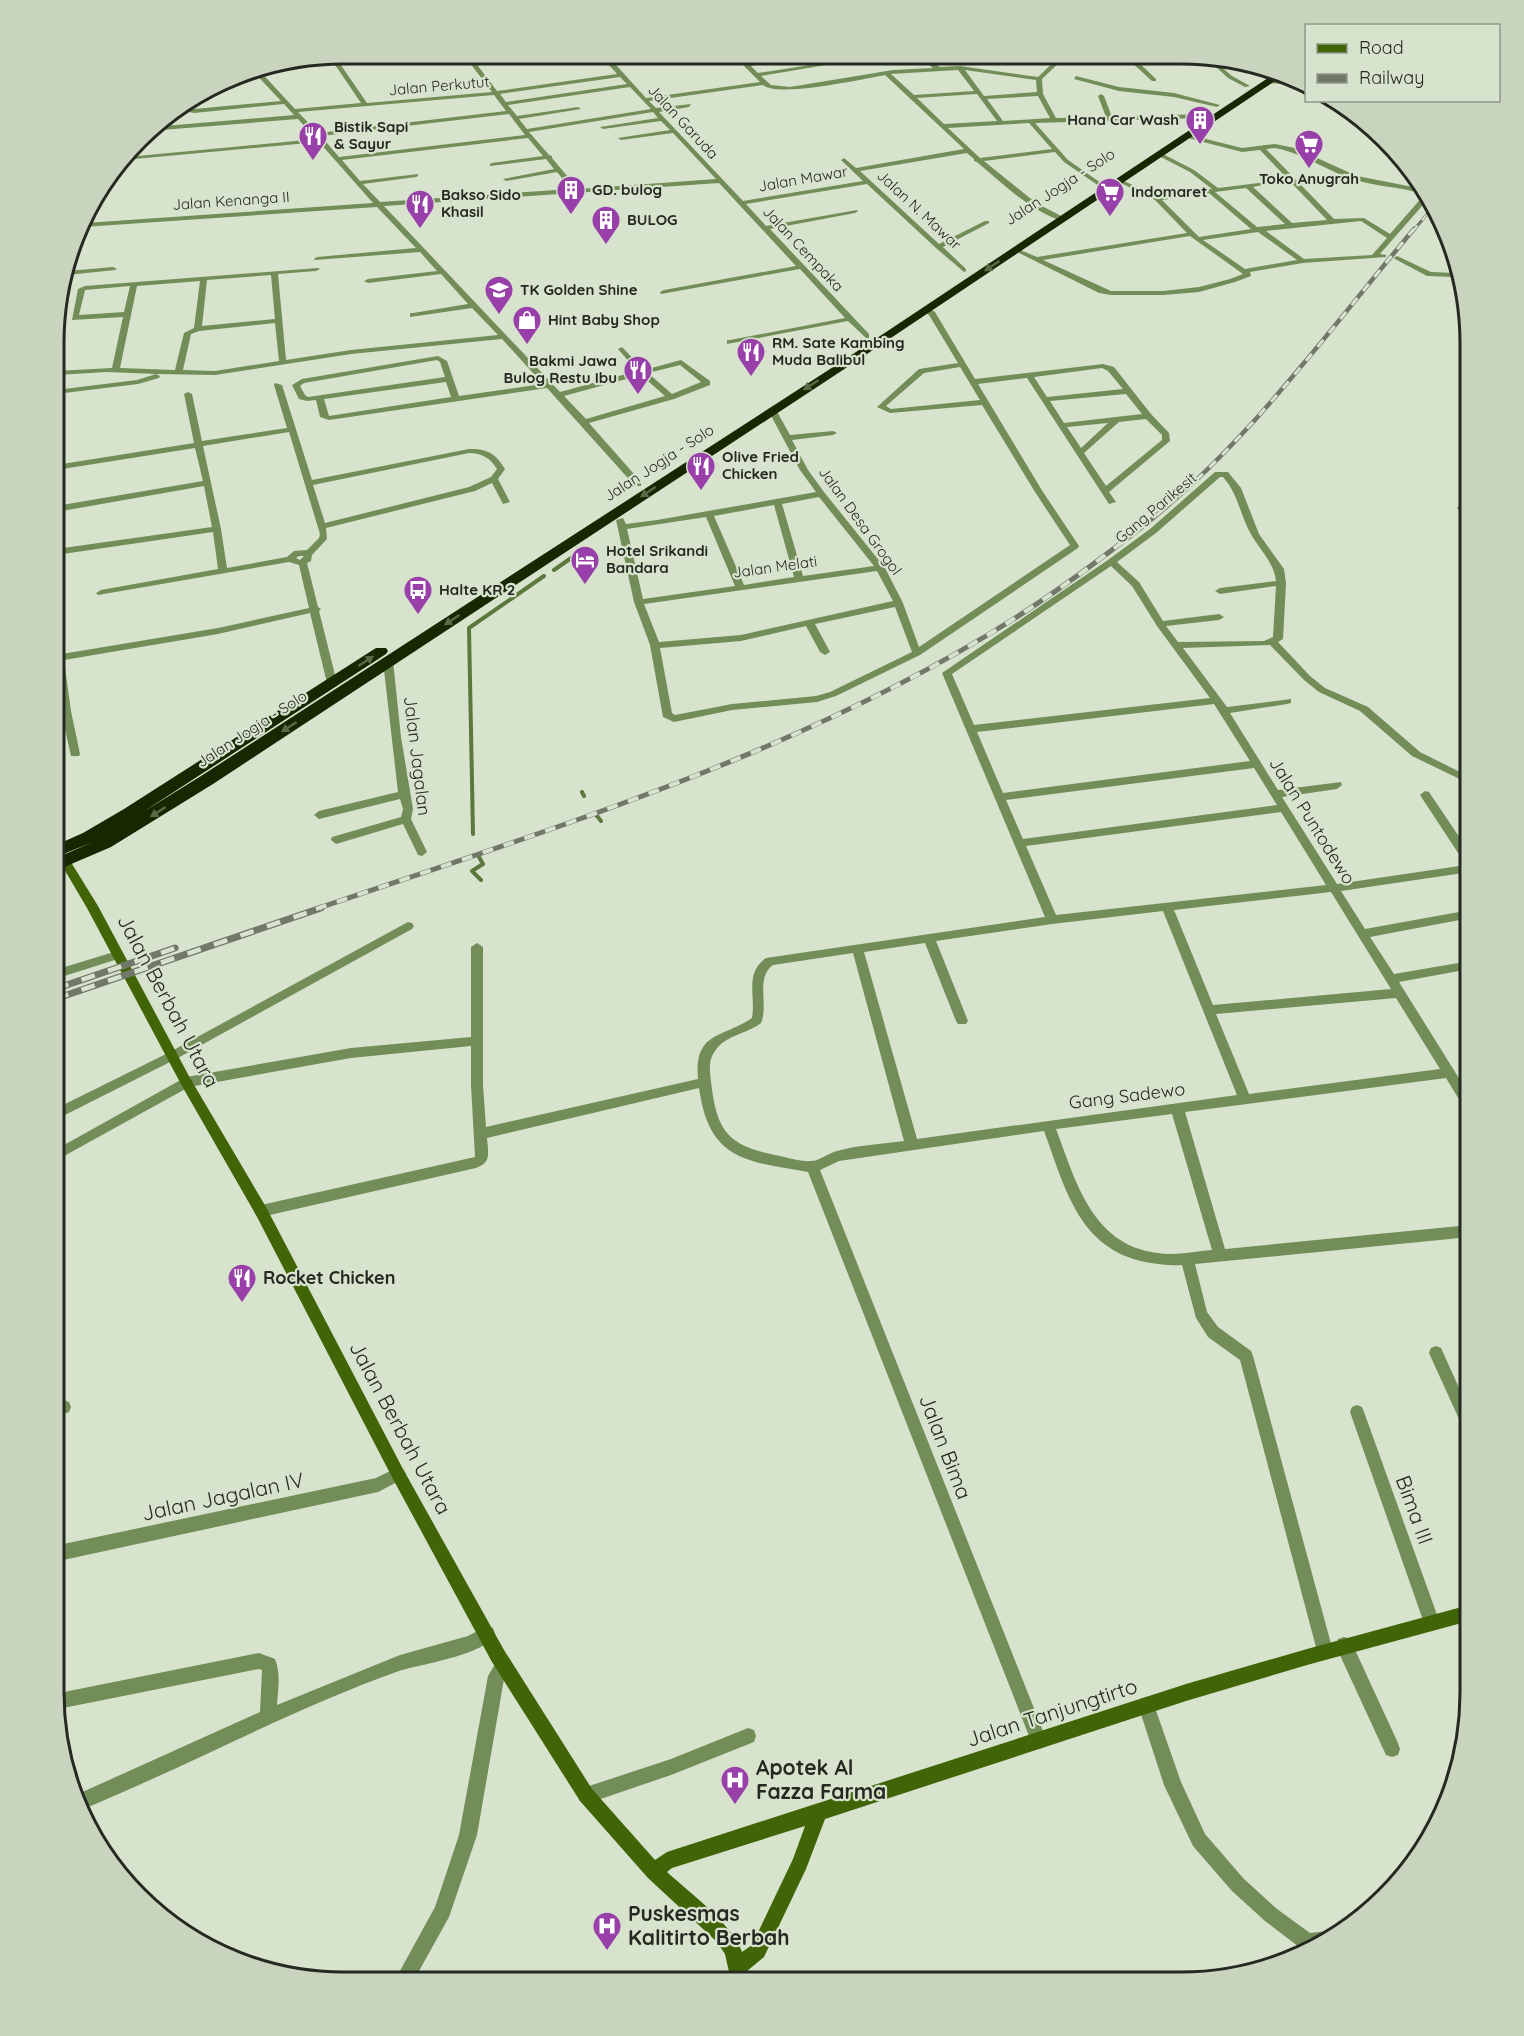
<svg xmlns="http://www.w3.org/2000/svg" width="1524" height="2036" font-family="Quicksand,sans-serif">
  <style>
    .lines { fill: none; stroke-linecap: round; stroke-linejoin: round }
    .stream { stroke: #5c783d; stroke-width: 4 }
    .river { fill: #749a49; fill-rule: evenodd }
    .street { fill: #738d59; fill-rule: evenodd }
    .secondary { fill: #416406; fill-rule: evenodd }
    .highway { fill: #172800; fill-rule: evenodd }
    .rail-far3-casing { stroke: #71786a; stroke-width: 3 }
    .rail-far2-casing { stroke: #71786a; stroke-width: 4.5 }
    .rail-far1-casing { stroke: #71786a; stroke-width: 5 }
    .rail-casing { stroke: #71786a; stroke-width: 7 }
    .rail-far3 { stroke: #d7e3cd; stroke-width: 2; stroke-dasharray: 7; stroke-linecap: butt }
    .rail-far2 { stroke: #d7e3cd; stroke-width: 3; stroke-dasharray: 9; stroke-linecap: butt }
    .rail-far1 { stroke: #d7e3cd; stroke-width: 4; stroke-dasharray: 11; stroke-linecap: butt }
    .rail { stroke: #d7e3cd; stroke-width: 4.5; stroke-dasharray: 14; stroke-linecap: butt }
    .oneway { fill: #5a6948 }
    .labels { text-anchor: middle; stroke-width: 4.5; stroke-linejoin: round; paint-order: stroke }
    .far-street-label { font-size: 15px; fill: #252921; stroke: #d7e3cd }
    .far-poi-label { font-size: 15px; font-weight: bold; fill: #252921; stroke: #d7e3cd; text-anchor: start }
    .street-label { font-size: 18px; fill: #252921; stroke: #d7e3cd }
    .poi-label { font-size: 18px; font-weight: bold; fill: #252921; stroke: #d7e3cd; text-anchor: start }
    .near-street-label { font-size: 21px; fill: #252921; stroke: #d7e3cd }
    .near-poi-label { font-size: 21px; font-weight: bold; fill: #252921; stroke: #d7e3cd; text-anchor: start }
    .rim { fill: none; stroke: #252921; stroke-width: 3 }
  </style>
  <rect width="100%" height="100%" fill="#d7e3cd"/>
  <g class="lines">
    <path class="stream" d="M554,570L574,556
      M582,792L584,796
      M597,816L601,821
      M473,834L469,628L544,576
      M479,857L483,864L472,871L481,880"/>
    <path class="river" d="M1470,498V513L1460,512L1457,508C1461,502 1463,500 1470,498Z"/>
    <path class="street" d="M463,54H469L497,91L617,74L600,55H606L613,62L663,55H677L616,65L646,98L760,82L733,55H739L748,63L798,55H814L751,66L758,73L823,63L826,65L761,76L771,85L790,87L893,70L933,68L917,56H923L940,67L960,66L1038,77L1060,56L1102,59L1148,56L1135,59L1156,79V81H1152L1129,60L1102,63L1065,57L1042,79L1043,94L1056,118L1106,117L1098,96L1101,94L1104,96L1112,117L1201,114L1204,116L1201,118L1035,123L1068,160L1101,183V185L1099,186L1064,162L1055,152L984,161L1036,203L1065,218L1066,219L1063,221C1030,211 1003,184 977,162L974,161V159L967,153L860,171L939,244L985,221H989V223L943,247L966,269V271L964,272L936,248L867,184L746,204L766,226L857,210L858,211L855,213L770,229L869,334V338H866L848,321L727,344V340H730L845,318L800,269L661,294L660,292L664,290L796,266L719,183L384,206L560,392L637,371L618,349L622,347L644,370L681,360L710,381V385L674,399L589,423L641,482V486H635L547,388L329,420L320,417L316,400L307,401L299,399L292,385L302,379L438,356L447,361L459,396L543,384L502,339L351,354L215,375L156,374L160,376L159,378L138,384L56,394V390L137,380L156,374L107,372L56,375V371L112,368L123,317L72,320L78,289L85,286L318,268L320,269L316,271L278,274L286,360L351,350L498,335L472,308L410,317V313H413L468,304L441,274L368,283L364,281L368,279L437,271L420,252L315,260L314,259L317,257L416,248L377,207L83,227L85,223L373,203L319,142L124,160L127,157L316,139L298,119L149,131L152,127L294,115L284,104L194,113L179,110L184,108L194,109L281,101L251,69L257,68L295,109L361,103L329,56L334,55L367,103L492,92ZM958,70L974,91L914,95L891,74ZM965,70L1036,80L1037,92L984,96ZM885,75L964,149L856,168L844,158L841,160L842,161L863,181L743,201L659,112L689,107L691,104L656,108L649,101L763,85C777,98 863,79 885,75ZM620,77L627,84L506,102L500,94ZM630,87L651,109L527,129L519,119L581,109L578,107L517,116L508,105ZM977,94L997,121L944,124L917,98ZM494,95L506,111L318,133L298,112ZM1038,96L1050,118L1003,121L987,99ZM653,112L658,118L600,127L603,129L661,121L670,130L618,138L621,140L673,133L716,179L578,189L552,158V156L549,155L529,132ZM509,114L525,135L339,157L321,136ZM1029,123L1052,149L980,158L948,128ZM528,138L543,156L492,163L490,164V166L546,159L554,169L503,179L506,181L557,172L571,189L380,202L363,184L416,177L418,176V174L360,181L342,160ZM271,275L275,319L202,326L207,280ZM200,281L194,328L184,333L175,370L120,368L137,286ZM130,286L124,312L79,315L85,290ZM275,323L279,361L215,371L183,370L191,334L199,331ZM437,360L440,362L445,377L308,397L305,395L300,386L304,383ZM680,365L701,382L672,394L648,373ZM641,375L665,396L586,419L564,396ZM446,382L451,397L329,416L324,399Z
      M1204,56L1210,57L1232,76L1250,86L1245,87L1228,78Z
      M1076,76L1119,87L1174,93L1220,105L1217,107L1174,97L1119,91L1074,79Z
      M1267,80L1293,84L1265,83Z
      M1186,134L1242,148L1275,144L1295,148L1357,176L1418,188L1423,190L1429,198L1380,254L1386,255V257L1303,263L1250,272L1251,276L1235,282L1199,292L1163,295H1111L1099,293L1013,250L1018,249L1037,257L1187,233L1155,200L1117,181L1122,180L1158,197L1212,189L1190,172L1157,155L1156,154L1159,152L1194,170L1218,188L1267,182V184L1253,187L1292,223L1327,220L1260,150L1242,152L1184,137ZM1275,148C1303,153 1325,170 1352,179C1375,187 1401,186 1424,195L1390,234L1364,218L1334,219L1266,149ZM1246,188L1285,224L1257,227L1215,192ZM1209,193L1251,229L1199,237L1162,200ZM1361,221L1387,238L1372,255L1304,259L1266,231ZM1258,232L1297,260L1245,269L1203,240ZM1190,236L1243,274L1230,279L1199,287L1163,291H1111L1043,260Z
      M1397,256L1431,272L1454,273V277L1427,276L1395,259L1394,258Z
      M113,267L117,269L115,270L67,275L68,271Z
      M923,308H929L935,312L975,379L1103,364L1114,367L1151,414L1169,433L1170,441L1109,492L1116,502L1109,504L1027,378L978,384L1043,492L1079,546L1078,548L920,655L836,696L817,702L732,710L674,722L663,717L650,645L634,602L616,520L623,518L626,524L657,520L816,492L800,470L768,410L769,408H775L790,435L833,431L837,433L833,435L792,440L808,470L824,492L885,568L903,603L919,647L1070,545L1035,492L982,405L890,413L877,407L919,369L958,363L929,315L922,310ZM960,367L980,400L891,409L886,406L924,373ZM1102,368L1108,371L1123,389L1047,397L1034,377ZM1126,394L1142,414L1064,423L1050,401ZM1146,419L1162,435V440L1106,486L1084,453L1119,422ZM1108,423L1081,448L1067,427ZM819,497L874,566L803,576L782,504ZM774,505L794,577L744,585L714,516ZM706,517L735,586L643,599L627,529ZM877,571L893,601L741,635L659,642L644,604ZM895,607L912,652L830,692L816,696L732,704L675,715L672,713L660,648L741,641L806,626L820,652L825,655L830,652L815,624Z
      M56,323L62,325L56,330Z
      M275,383L282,385L312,480L469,449C487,448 496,454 505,469L498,479L510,502L503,504L492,483L475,491L326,528L327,539L312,555L311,561L307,563L318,607L321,609L319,611L337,683L335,685H329L327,683L310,613L218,634L64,660L71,711L80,754L79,756H71L61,711L56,655L218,628L309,608L299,565L289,562L98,595L96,593L101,590L218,569L213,532L56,555V549L212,527L204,486L56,512V506L203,481L195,448L56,470V465L194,443L184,394L188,392L192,394L202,441L287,428L274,385ZM289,432L320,534L319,538L307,550L294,551L287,557L227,568L221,529L203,446ZM469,453C482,453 490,458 497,469L491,477L469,487L325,523L313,485ZM299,556H304L300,560L296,558Z
      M1215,472H1228L1241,488L1259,534L1284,569L1286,583L1283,639L1278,642L1310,676L1325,688L1368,707L1420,752L1470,777V784L1412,756L1360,711L1319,692L1304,680L1270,645L1183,648L1227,707L1291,699V703L1287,704L1230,713L1278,790L1341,782L1342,785L1337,789L1282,797L1337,884L1466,865L1420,795L1425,791L1429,792L1470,853V872L1341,891L1365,929L1470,910V918L1370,937L1394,974L1470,961V969L1399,982L1470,1096V1112L1466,1111L1446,1078L1185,1112L1225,1249L1470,1225V1237L1195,1264L1207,1312L1218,1327L1251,1351L1253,1356L1333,1651L1331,1657L1325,1659L1319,1657L1317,1651L1240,1360L1208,1337L1196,1318L1182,1265C1169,1266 1158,1264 1145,1262C1078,1248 1065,1187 1044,1131L839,1161L820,1170L1047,1741L1045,1747L1039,1749L1033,1747L1031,1741L808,1172C746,1161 709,1161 699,1088L487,1138C488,1152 492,1163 476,1168L261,1217L256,1215L254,1211L256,1207L261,1205L475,1157L471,1085V1046L351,1058L189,1087L55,1161V1150L186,1077L351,1048L471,1037V947L477,943L483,947V1085L486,1127L698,1079C694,1031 723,1038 752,1018C756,996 744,973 766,958L1045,917L942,673L1108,560L1150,529ZM1220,477H1223C1239,495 1240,516 1252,536C1261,551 1274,563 1276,581L1220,588L1215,591L1220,594L1276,586L1273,637L1264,641L1178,642L1166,626L1219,620L1224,617L1219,614L1163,621L1139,582L1117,562L1156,533ZM1111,566L1132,586L1157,626L1210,698L974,725L952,674ZM1214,704L1250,761L1003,793L977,732ZM1254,768L1277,805L1023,839L1006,800ZM1281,812L1326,885L1056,915L1026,846ZM1331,892L1391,989L1213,1005L1174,910ZM1163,911L1237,1095L917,1139L864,952L925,943L956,1021L958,1024H966L968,1021L936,941L1052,924ZM853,953L904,1141C882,1144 858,1145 837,1151C828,1153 820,1161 811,1161C802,1162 789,1158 780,1156C728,1146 717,1133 711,1082C710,1071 708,1060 715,1051C725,1035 747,1034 761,1023C769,1005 755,978 773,965ZM1396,998L1440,1069L1249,1094L1216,1014ZM1172,1114L1212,1250C1198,1251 1184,1254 1171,1254C1095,1253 1078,1188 1056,1129Z
      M388,658L393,661L401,737L413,809L411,819L427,852L422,856L418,855L403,824L336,844L331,840L332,837L401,817L403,809L400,799L319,819L314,815L319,811L398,792L383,661Z
      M408,922L412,923L414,926L412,929L176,1059L55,1120V1109L168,1053Z
      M117,951L123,955L121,958L55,979V970Z
      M1436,1346L1441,1348L1469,1410V1432L1464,1430L1429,1353L1431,1348Z
      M64,1400L69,1402L71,1407L69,1412L55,1417V1403Z
      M1357,1405L1362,1407L1364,1412L1440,1623L1438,1629L1432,1631L1426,1629L1424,1623L1350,1412L1352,1407Z
      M398,1467L403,1469L406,1474L403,1479L378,1492L54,1562V1546L376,1478Z
      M487,1626L493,1628L495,1634C486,1655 421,1664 399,1671C290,1710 188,1766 81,1810L78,1794L260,1712L262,1670L259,1669L58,1709L54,1694L259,1653L275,1659C281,1674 278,1689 277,1705L400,1655L468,1636Z
      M1344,1637L1350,1639L1398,1743L1400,1749L1398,1755L1392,1757L1386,1755L1338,1651L1336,1645L1338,1639Z
      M504,1657L510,1659L512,1665L504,1679L477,1835L449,1917L414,1980H395L435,1907L459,1835L488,1676L498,1659Z
      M1146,1697L1152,1699L1181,1782L1205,1834L1244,1879L1277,1909L1310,1933L1327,1931L1334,1935L1309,1952L1301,1954L1299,1947L1265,1921L1232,1891L1193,1846L1164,1785L1138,1705L1140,1699Z
      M748,1728L754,1730L756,1736L754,1742L671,1775L586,1804L580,1801L577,1795L580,1789L671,1759Z"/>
    <path class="secondary" d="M65,858L69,859L98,906L190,1078L266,1207L403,1469L504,1650L592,1789L655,1860L667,1852L1186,1684L1307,1649L1469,1605V1621L1307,1665L1186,1701L825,1819L806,1869L764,1957L747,1971L749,1981H731L725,1954L716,1941L648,1878L580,1801L492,1662L393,1479L256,1215L182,1086L87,908L60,862ZM805,1826L793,1859L752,1945L742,1952C733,1925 689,1892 667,1872L672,1868Z"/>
    <path class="highway" d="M1271,76L1278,79L855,362L213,784L111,847L55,871L56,858L93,842L56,857V845L83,833L124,809L376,648H386L388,651L386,654L143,812L201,776L847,358Z"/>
    <g class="rail-far3-casing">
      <path id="rail-far3" d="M1413,231L1434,206"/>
    </g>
    <g class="rail-far2-casing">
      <path id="rail-far2" d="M1142,527C1248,444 1328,331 1414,229"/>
    </g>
    <g class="rail-far1-casing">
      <path id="rail-far1" d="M316,909C551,829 801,753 1012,620C1058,591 1101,559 1143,526"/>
    </g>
    <g class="rail-casing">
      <path id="rail" d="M55,989L175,948
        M55,999L321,908"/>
    </g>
    <use href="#rail-far3" class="rail-far3"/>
    <use href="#rail-far2" class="rail-far2"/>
    <use href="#rail-far1" class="rail-far1"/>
    <use href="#rail" class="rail"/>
  </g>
  <defs><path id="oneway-solid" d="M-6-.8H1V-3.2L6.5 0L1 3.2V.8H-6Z" transform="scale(1.5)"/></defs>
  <g class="oneway">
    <use href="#oneway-solid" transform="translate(992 266) rotate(146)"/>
    <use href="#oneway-solid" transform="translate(811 385) rotate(148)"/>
    <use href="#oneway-solid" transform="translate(648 492) rotate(147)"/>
    <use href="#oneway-solid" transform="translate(452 620) rotate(147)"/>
    <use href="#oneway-solid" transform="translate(366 661) rotate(-33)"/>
    <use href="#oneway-solid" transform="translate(289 727) rotate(147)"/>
    <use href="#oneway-solid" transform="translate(158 812) rotate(147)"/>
  </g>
  <defs>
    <g id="building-pin" transform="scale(1.5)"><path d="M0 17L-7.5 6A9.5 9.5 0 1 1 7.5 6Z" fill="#993faa" stroke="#d7e3cd"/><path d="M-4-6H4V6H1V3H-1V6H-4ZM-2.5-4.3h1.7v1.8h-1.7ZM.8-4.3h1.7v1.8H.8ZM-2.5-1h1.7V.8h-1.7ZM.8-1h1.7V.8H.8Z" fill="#fff"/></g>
    <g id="restaurant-pin" transform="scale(1.5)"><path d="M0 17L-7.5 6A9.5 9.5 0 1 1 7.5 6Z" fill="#993faa" stroke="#d7e3cd"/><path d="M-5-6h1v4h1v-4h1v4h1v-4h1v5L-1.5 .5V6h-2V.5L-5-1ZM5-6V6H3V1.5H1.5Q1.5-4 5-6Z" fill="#fff"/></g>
    <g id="supermarket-pin" transform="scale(1.5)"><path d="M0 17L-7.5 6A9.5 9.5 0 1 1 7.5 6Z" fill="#993faa" stroke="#d7e3cd"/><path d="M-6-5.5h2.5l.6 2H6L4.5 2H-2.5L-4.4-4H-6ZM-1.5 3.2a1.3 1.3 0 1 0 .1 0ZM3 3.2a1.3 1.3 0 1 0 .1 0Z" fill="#fff"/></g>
    <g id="school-pin" transform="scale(1.5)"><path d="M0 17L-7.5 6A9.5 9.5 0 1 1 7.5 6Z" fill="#993faa" stroke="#d7e3cd"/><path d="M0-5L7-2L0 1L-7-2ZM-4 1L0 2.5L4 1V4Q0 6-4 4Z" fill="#fff"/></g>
    <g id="shop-pin" transform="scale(1.5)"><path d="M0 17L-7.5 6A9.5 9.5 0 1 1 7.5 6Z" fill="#993faa" stroke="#d7e3cd"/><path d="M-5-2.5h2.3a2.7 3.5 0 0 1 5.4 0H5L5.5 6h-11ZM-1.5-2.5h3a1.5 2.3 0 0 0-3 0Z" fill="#fff"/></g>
    <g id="hotel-pin" transform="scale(1.5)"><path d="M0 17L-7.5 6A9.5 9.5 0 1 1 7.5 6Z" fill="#993faa" stroke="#d7e3cd"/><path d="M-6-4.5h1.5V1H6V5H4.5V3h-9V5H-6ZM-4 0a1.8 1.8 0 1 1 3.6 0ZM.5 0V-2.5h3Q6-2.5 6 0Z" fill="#fff"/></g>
    <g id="bus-pin" transform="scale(1.5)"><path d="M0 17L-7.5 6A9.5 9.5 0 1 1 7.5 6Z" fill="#993faa" stroke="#d7e3cd"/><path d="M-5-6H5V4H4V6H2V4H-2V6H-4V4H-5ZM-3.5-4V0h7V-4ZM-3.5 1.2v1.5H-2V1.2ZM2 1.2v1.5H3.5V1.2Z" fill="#fff"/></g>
    <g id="hospital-pin" transform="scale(1.5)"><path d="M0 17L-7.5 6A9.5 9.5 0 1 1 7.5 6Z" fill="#993faa" stroke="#d7e3cd"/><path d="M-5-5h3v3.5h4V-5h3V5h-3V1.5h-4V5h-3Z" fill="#fff"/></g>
  </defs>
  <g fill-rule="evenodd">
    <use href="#building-pin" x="1200" y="120"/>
    <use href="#restaurant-pin" x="313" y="136"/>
    <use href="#supermarket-pin" x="1309" y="144"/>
    <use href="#building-pin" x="571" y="190"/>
    <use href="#supermarket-pin" x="1110" y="192"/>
    <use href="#restaurant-pin" x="420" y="204"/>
    <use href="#building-pin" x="606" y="220"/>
    <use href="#school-pin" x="499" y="290"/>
    <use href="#shop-pin" x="527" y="320"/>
    <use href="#restaurant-pin" x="751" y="352"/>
    <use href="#restaurant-pin" x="638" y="370"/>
    <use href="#restaurant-pin" x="701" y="466"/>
    <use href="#hotel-pin" x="585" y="560"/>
    <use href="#bus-pin" x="418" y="590"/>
    <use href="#restaurant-pin" x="242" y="1278"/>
    <use href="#hospital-pin" x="735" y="1780"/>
    <use href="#hospital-pin" x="607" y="1926"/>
  </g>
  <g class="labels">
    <g class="far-street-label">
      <text transform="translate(439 86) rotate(-5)" y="5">Jalan Perkutut</text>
      <text transform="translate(683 122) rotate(47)" y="5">Jalan Garuda</text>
      <text transform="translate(803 179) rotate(-10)" y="5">Jalan Mawar</text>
      <text transform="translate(1060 187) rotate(-33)" y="5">Jalan Jogja - Solo</text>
      <text transform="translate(231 201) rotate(-4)" y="5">Jalan Kenanga II</text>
      <text transform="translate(919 210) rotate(43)" y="5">Jalan N. Mawar</text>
      <text transform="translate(803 249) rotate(47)" y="5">Jalan Cempaka</text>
      <text transform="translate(659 463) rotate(-33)" y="5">Jalan Jogja - Solo</text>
      <text transform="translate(1156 508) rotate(-40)" y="5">Gang Parikesit</text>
      <text transform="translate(860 521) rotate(54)" y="5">Jalan Desa Grogol</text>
      <text transform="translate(775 567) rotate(-8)" y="5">Jalan Melati</text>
      <text transform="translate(252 729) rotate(-33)" y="5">Jalan Jogja - Solo</text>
    </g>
    <g class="far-poi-label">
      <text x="1179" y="125" text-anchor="end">Hana Car Wash</text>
      <text x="334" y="132">Bistik Sapi<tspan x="334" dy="17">&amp; Sayur</tspan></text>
      <text x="1309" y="184" text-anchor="middle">Toko Anugrah</text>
      <text x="592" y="195">GD. bulog</text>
      <text x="1131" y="197">Indomaret</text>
      <text x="441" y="200">Bakso Sido<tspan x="441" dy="17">Khasil</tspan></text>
      <text x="627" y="225">BULOG</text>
      <text x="520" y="295">TK Golden Shine</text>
      <text x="548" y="325">Hint Baby Shop</text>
      <text x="772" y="348">RM. Sate Kambing<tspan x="772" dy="17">Muda Balibul</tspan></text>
      <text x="617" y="366" text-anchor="end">Bakmi Jawa<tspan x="617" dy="17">Bulog Restu Ibu</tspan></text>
      <text x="722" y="462">Olive Fried<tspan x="722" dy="17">Chicken</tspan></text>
      <text x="606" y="556">Hotel Srikandi<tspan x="606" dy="17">Bandara</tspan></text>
      <text x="439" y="595">Halte KR 2</text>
    </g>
    <g class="street-label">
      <text transform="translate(417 756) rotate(83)" y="6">Jalan Jagalan</text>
      <text transform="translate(1312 821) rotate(58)" y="6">Jalan Puntodewo</text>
      <text transform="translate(1127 1096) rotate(-7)" y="6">Gang Sadewo</text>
    </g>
    <g class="poi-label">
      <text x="263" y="1284">Rocket Chicken</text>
    </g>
    <g class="near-street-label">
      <text transform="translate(168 1001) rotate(62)" y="7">Jalan Berbah Utara</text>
      <text transform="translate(400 1428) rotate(62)" y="7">Jalan Berbah Utara</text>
      <text transform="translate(945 1447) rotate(69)" y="7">Jalan Bima</text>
      <text transform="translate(223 1497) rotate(-12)" y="7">Jalan Jagalan IV</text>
      <text transform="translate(1414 1510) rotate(70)" y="7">Bima III</text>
      <text transform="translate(1052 1713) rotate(-18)" y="7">Jalan Tanjungtirto</text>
    </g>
    <g class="near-poi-label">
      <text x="756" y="1775">Apotek Al<tspan x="756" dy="24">Fazza Farma</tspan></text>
      <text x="628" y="1921">Puskesmas<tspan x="628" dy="24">Kalitirto Berbah</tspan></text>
    </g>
  </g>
  <path d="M0 0H1524V2036H0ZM343 64H1181A279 279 0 0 1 1460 343V1693A279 279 0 0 1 1181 1972H343A279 279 0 0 1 64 1693V343A279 279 0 0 1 343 64Z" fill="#c9d4bf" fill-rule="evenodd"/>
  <path class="rim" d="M343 64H1181A279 279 0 0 1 1460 343V1693A279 279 0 0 1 1181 1972H343A279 279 0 0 1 64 1693V343A279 279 0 0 1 343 64Z"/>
  <rect x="1305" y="24" width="195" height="78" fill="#d7e3cd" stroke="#909988" stroke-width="1.5"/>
  <rect x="1317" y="44" width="30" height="9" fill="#416406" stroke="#909988" stroke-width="1.5"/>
  <text x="1359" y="54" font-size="18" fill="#252921">Road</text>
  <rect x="1317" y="74" width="30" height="9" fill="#71786a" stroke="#909988" stroke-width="1.5"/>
  <text x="1359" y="84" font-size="18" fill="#252921">Railway</text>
</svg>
